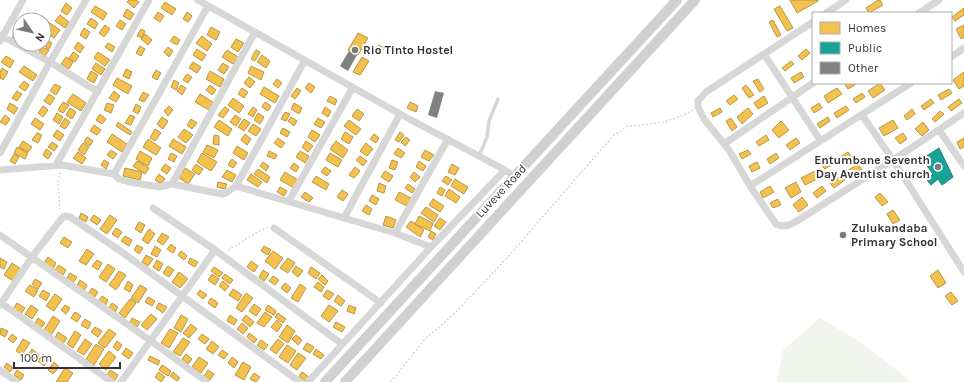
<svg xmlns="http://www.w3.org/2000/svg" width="964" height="382" font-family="Karla,sans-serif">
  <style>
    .green { fill: #f1f5ed }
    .homes { fill: #f2c14e; stroke: #b99646 }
    .public { fill: #17a398; stroke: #1f817a }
    .building { fill: #818181 }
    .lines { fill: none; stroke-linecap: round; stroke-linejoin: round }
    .path { stroke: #d6d6d6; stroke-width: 1.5; stroke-dasharray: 2 2; stroke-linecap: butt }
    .lane { stroke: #d7d7d7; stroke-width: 3.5 }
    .street { stroke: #d7d7d7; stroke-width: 7 }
    .secondary { stroke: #d0d0d0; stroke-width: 10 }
    .poi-dot { fill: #7a7a7a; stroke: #fff; stroke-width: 1.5 }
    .labels { text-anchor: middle; stroke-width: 4; stroke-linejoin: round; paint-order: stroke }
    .poi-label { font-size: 12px; font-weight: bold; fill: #333; stroke: #fff; text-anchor: start }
    .street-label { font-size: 12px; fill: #333; stroke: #fff }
  </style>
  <rect width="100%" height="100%" fill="#fff"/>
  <path class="green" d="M820,318L860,342L912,382H777L783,350Z"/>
  <path class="homes" d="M129,0H136L139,2L134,8L127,2Z
    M790,0H818V1L797,13Z
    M878,0H880L883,5L869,13L866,8Z
    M165,2L176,9L172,15L161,8Z
    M66,3L72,8L67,15L61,11Z
    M95,6L107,13L103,20L91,12Z
    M780,6L793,28L787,31L774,9Z
    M964,8V15L955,21L952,17Z
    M127,9L134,14L130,20L123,16Z
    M158,12L164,16L160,22L154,18Z
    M187,12L192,16L188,22L183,19Z
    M60,15L69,22L65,28L55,21Z
    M91,18L98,23L95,29L87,24Z
    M120,20L126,24L122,30L116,26Z
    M773,20L781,35L777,37L769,22Z
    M47,21L60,30L54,38L44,32V25Z
    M105,25L110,29L104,37L99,33Z
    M964,25V37L961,39L956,29Z
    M211,27L220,32L216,40L207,35Z
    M84,28L90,32L86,39L80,35Z
    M141,29L145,31L142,38L137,36Z
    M16,31L20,32V42L12,38Z
    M358,33L368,38L358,55L348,50Z
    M145,34L152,40L148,45L141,39Z
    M174,36L180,40L177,45L170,41Z
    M202,36L212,44L207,51L196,43Z
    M46,39L52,43L49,49L43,45Z
    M236,39L244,43L238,52L231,47Z
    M78,42L84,47L80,53L74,48Z
    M108,43L115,47L112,52L105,47Z
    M379,45L384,48L381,54L375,51Z
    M140,46L145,49L141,56L136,53Z
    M42,47L49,50L45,56L39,52Z
    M168,47L173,51L169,57L164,52Z
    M197,49L206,55L202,61L193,55Z
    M806,49L810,53L802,60L798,56Z
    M227,50L238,57L233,64L222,57Z
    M256,50L260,52L255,61L251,59Z
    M73,52L79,56L75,62L69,58Z
    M98,52L110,60L105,66L94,58Z
    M262,55L270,61L266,68L257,62Z
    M6,56L14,61L10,68L1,62Z
    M66,57L73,62L69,69L61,64Z
    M362,57L369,61L360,75L353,72Z
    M791,61L794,64L785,71L782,68Z
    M193,62L201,67L197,73L189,68Z
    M96,63L105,69L101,75L92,69Z
    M223,63L229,67L224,74L218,70Z
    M24,66L37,75L33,81L19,72Z
    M251,66L264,72L261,80L248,73Z
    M2,68L8,72L3,80L0,78V72Z
    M126,69L132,72L129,79L123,76Z
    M156,70L161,73L157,80L152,77Z
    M91,71L98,75L94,83L87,79Z
    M210,71L224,79L220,87L206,79Z
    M801,72L804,77L794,83L791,78Z
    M964,72V86L959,89L953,80Z
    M187,74L192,77L188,83L183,80Z
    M249,77L255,82L250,88L244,83Z
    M117,78L132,86L128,94L113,85Z
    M277,79L282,83L278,88L273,84Z
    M758,79L764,89L760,92L753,81Z
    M174,80L179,83L176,90L171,87Z
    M24,81L29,85L25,91L19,87Z
    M309,83L315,87L311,93L305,88Z
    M844,83H854L855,85L848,89Z
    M880,83L885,90L873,98L868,91Z
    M55,84L61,87L56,95L50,91Z
    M181,85L186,88L182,95L177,91Z
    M210,85L216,90L212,95L206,90Z
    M746,85L754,95L749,98L742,88Z
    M264,87L279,96L275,103L260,94Z
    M242,88L248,92L244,98L238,94Z
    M297,88L301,91L295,99L291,96Z
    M837,88L842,94L828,103L824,96Z
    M949,89L952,93L941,100L938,95Z
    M17,91L22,94L17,101L12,98Z
    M114,91L120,96L116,102L109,98Z
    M143,92L149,95L144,102L139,100Z
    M862,93L865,97L856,103L853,99Z
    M49,94L55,98L50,105L44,101Z
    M73,94L86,103L81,111L67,102Z
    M200,94L213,102L209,110L195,102Z
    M734,95L738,99L730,105L726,101Z
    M330,96L337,100L335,105L327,101Z
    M764,96L768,103L758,109L754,103Z
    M233,98L244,106L239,113L228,105Z
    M931,99L934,103L924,110L921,106Z
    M959,99L962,103L951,111L948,107Z
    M63,102L69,105L63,113L58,110Z
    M265,102L271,106L268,111L262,107Z
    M410,102L418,106L416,112L407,108Z
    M10,103L18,108L14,114L7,109Z
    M107,103L114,105L111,113L104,110Z
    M294,103L302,108L299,114L291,109Z
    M819,103L822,108L814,113L811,108Z
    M136,104L141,107L138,114L133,111Z
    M43,106L48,110L43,117L38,113Z
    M169,106L173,110L168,116L164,111Z
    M846,106L849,110L837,118L834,113Z
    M225,107L229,110L223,118L218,115Z
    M253,107L257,110L253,117L248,114Z
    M325,107L331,111L328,117L322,113Z
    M70,108L76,112L72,119L66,115Z
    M720,108L722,112L713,117L711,113Z
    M748,108L753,114L742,124L737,117Z
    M357,109L364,114L359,121L352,116Z
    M912,109L915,114L907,120L904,116Z
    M940,111L944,114L935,122L932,119Z
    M285,112L290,114L286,121L281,119Z
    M57,113L63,117L59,124L53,120Z
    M258,113L264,117L260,124L254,120Z
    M100,114L106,119L102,124L96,120Z
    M5,115L10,119L6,125L0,122Z
    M130,115L135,117L131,125L125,123Z
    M235,115L241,119L236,126L230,122Z
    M162,117L168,121L163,129L157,124Z
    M291,117L297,121L294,126L288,121Z
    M828,117L830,121L820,128L817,124Z
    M35,118L44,124L40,130L31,124Z
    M65,118L70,122L65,129L60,126Z
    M318,118L325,122L321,128L314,124Z
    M731,118L737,127L732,131L726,121Z
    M191,119L197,123L192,129L187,125Z
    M244,119L250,123L244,131L238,127Z
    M219,120L232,129L228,136L214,127Z
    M349,120L361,129L356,135L344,126Z
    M893,120L898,128L884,136L879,128Z
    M781,121L789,130L779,138L772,130Z
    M118,122L132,132L130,135L116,126Z
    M923,122L929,130L922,136L915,129Z
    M253,124L261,129L256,136L248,131Z
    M94,125L101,130L97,135L90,131Z
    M283,128L290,132L287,137L280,133Z
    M155,129L161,133L155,141L150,138Z
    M184,129L193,135L186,143L178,137Z
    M57,130L64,135L60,141L53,136Z
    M312,130L320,135L315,142L308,137Z
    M345,132L353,137L349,144L341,139Z
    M400,132L404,135L399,142L395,140Z
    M37,133L42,135L38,143L32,140Z
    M903,133L907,139L900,144L895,138Z
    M112,134L127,144L122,152L107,142Z
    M245,134L251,139L247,145L241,140Z
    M374,134L379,138L376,143L370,139Z
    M214,135L219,136V145L213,144Z
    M766,135L769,140L759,146L756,142Z
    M87,137L93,141L90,146L84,142Z
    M406,137L410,140L405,146L401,142Z
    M278,138L285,143L281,148L274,143Z
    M796,138L800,143L790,150L786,145Z
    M964,138V147L960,149L957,142Z
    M148,139L161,148L156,155L143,147Z
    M173,139L186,147L182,154L169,146Z
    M23,141L32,147L28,152L19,147Z
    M306,141L313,146L308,152L302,147Z
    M336,141L348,150L343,158L330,149Z
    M52,142L58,146L54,151L48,147Z
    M83,143L89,147L84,155L78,150Z
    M366,143L373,149L367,156L360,151Z
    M207,145L218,150L214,158L203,152Z
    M237,146L248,153L244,160L233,153Z
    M17,147L28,153L25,159L14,153Z
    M398,148L405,153L401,158L394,154Z
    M46,149L52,153L48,159L43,155Z
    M111,150L117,154L113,159L107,155Z
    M425,150L434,155L429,161L421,157Z
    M748,150L751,154L742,159L739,154Z
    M140,151L152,158L148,166L136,159Z
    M269,151L277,155L275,159L267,156Z
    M300,151L309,156L305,163L296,157Z
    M78,152L86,158L82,164L73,158Z
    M848,152L852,157L844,163L840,157Z
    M171,153L177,156L174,162L168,159Z
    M202,153L217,162L211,171L197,162Z
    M330,153L342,160L338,167L326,160Z
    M776,153L779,158L770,164L767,159Z
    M14,154L19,157L15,164L10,161Z
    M360,156L367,161L363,166L356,160Z
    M831,158L834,163L825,169L821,165Z
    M232,159L237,163L233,168L228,165Z
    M104,160L109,163L106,169L101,165Z
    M392,160L398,162L395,170L389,168Z
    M137,161L149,168L145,174L133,166Z
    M419,161L426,166L423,171L416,167Z
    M263,162L269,166L266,171L260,166Z
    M757,162L760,168L752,172L749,166Z
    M294,163L299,167L296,172L290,168Z
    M165,164L171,168L167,174L161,170Z
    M196,164L203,169L199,175L192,170Z
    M452,164L459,168L455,175L448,172Z
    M858,164L862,170L852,177L847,171Z
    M325,167L331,171L327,176L321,172Z
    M355,167L360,171L354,178L349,175Z
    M125,168L142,172L140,180L123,176Z
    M185,168L195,174L188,184L179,178Z
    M258,169L270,177L267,183L254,174Z
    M227,170L236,175L232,182L222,177Z
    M385,171L393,176L389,182L381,177Z
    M815,171L819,178L805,185L801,178Z
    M285,172L298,180L294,188L280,180Z
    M414,172L420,177L415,182L410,177Z
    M159,174L165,179L161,184L155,180Z
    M251,174L262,182L258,187L247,180Z
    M842,175L845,180L834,188L830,183Z
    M316,176L329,184L326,190L312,182Z
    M446,176L452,180L448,185L442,181Z
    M455,179L468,187L464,194L451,186Z
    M218,182L227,184L225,189L217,187Z
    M796,182L801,192L791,198L785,188Z
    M379,183L386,186L384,193L377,191Z
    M408,184L415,189L412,193L405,188Z
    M770,186L774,192L763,198L760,192Z
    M822,186L826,191L817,198L813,193Z
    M280,187L287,191L284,196L277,192Z
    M440,187L445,190L442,196L437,193Z
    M449,189L460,197L456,203L445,196Z
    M342,190L348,194L343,201L337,197Z
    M305,192L313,198L309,202L301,197Z
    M399,192L411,198L407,206L395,200Z
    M880,193L888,202L882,206L875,197Z
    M372,195L379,199L376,205L369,201Z
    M802,197L808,205L799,212L793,205Z
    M433,199L444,206L440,212L429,205Z
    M778,199L781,205L773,208L770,203Z
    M366,205L372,209L369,215L362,211Z
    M426,207L438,215L434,222L421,213Z
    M893,210L900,220L893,224L887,214Z
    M81,213L88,217L86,222L79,218Z
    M94,215L101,220L97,225L90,220Z
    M110,215L117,220L107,234L100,229Z
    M386,216L396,220L393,228L383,225Z
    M419,216L433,223L430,231L415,224Z
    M440,218L446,222L440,230L434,226Z
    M411,221L424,230L420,237L406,227Z
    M139,222L145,225L141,233L135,229Z
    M116,228L122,232L118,238L112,234Z
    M149,229L155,234L148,244L142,240Z
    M431,231L436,234L433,240L428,237Z
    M162,233L169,237L163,245L157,241Z
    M125,236L132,240L129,246L121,241Z
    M64,237L72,242L68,248L60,243Z
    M171,244L176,248L173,253L167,249Z
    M137,245L143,248L139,254L134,250Z
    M155,246L161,250L157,257L151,254Z
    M264,246L271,250L268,255L261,251Z
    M87,249L94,254L86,265L79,261Z
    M181,251L187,256L184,260L178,255Z
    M273,251L283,258L275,269L265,261Z
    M146,255L153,259L148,266L142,262Z
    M48,257L56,263L53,269L44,263Z
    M0,258L7,262L4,269L0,267Z
    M190,258L198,262L195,267L188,263Z
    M288,258L295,263L288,273L280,268Z
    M97,260L102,263L98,270L92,266Z
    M157,260L163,264L159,271L153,267Z
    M251,261L258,266L254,272L247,267Z
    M12,263L21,269L13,281L4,275Z
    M108,264L115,269L106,282L99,277Z
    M59,265L66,270L63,275L55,270Z
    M168,266L174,270L169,277L163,273Z
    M296,266L303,271L298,277L292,272Z
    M214,267L223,273L219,277L211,271Z
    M311,267L320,273L316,279L308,273Z
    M263,270L269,274L264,281L259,277Z
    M938,270L946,283L938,288L930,276Z
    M119,271L126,275L116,290L109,285Z
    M179,272L188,279L180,288L172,282Z
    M70,273L77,277L73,283L67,278Z
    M212,274L219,279L215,285L208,280Z
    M225,274L233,280L230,284L222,278Z
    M322,275L328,281L325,285L318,279Z
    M273,276L279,280L275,285L269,281Z
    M35,279L42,283L38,289L32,284Z
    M80,280L87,285L84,291L77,286Z
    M128,281L133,285L130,292L124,289Z
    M223,281L229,286L225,291L219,286Z
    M318,282L324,287L321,292L314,287Z
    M285,283L291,288L287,293L281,288Z
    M300,284L306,288L298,302L291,298Z
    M30,285L38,290L34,297L25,291Z
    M140,285L147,289L138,303L131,298Z
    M92,288L98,292L94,298L88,294Z
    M233,289L242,295L238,301L229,295Z
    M43,290L50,294L46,301L39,296Z
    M200,290L207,295L203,299L197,294Z
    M327,290L334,294L329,300L323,296Z
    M951,292L958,301L952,305L945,296Z
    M246,293L253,298L242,312L236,308Z
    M55,294L62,299L54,311L46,306Z
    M338,295L345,301L341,306L334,301Z
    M102,296L108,300L105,306L98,301Z
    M148,297L155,301L152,306L145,302Z
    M211,298L218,303L215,308L208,303Z
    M130,299L136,303L125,318L119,313Z
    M17,303L25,308L21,314L13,309Z
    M112,303L118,307L115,312L109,308Z
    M159,303L167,307L163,313L156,308Z
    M254,304L261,309L256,316L249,311Z
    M31,305L38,310L32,319L25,314Z
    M65,305L70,308L66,314L61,310Z
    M268,305L276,311L274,315L265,310Z
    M329,305L338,311L329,322L321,316Z
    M349,305L356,308L354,314L347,311Z
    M75,312L81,316L77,322L71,318Z
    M265,312L272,317L264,327L257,323Z
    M278,313L286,319L283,323L275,317Z
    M151,314L157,319L147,330L141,325Z
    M181,315L188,319L181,332L174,328Z
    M230,315L237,320L234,325L227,321Z
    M246,315L254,322L250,327L242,320Z
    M53,316L60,321L51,335L44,330Z
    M38,318L45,323L41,328L35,324Z
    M132,318L140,322L137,327L130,323Z
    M85,319L91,323L88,329L81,325Z
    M277,320L282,325L277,332L271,327Z
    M336,322L345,327L342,332L333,327Z
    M242,323L248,328L243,334L237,329Z
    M191,324L197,329L189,338L183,333Z
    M287,325L295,331L288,343L279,337Z
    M95,327L102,331L98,337L91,332Z
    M1,328L8,331L5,337L0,334Z
    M109,329L116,334L105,348L98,343Z
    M170,329L178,333L169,348L161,343Z
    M75,331L81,335L73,348L67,344Z
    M58,332L67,338L63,344L55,338Z
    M249,333L257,339L254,343L247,337Z
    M12,334L17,338L13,343L8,339Z
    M202,334L209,339L205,344L198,339Z
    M296,335L302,340L298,345L292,339Z
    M183,338L190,342L180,356L173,352Z
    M23,339L30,343L22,355L16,351Z
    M85,339L92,344L84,355L77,351Z
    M278,339L284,344L276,354L270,349Z
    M261,340L268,345L264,350L257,345Z
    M117,341L122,345L118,351L113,347Z
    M212,341L219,347L213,354L206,349Z
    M307,343L314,347L310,353L303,349Z
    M96,344L104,349L94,365L86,359Z
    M287,345L296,351L288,363L279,357Z
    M126,348L133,353L129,359L122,354Z
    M32,349L39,355L35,360L28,355Z
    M316,349L324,355L321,359L313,354Z
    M222,350L228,354L224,359L218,355Z
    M109,351L116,357L106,370L99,364Z
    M298,353L306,358L297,370L290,365Z
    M43,354L49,359L44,366L38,361Z
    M186,354L192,359L188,364L182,359Z
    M150,356L160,361L158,365L148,360Z
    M199,357L208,363L201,373L192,367Z
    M232,357L238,362L234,368L228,363Z
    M54,362L59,367L53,374L48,370Z
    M243,362L251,367L244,380L235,375Z
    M7,363L13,368L10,372L4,367Z
    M162,365L171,371L168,376L159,370Z
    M65,368L73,373L67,382H56Z
    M17,370L24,375L21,380L14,375Z
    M110,370L118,375L115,380L107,375Z
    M208,370L214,374L210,380L204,376Z
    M159,372L165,377L161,382L155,377Z
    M173,372L180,378L177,381L170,376Z
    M302,372L309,377L305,381L299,376Z
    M254,373L260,377L256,382L250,379Z"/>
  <path class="public" d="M939,148L953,177L942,185L938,179L931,185L927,180L933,174L922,159Z"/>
  <path class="building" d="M349,51L357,55L348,71L340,66Z
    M435,91L444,93L437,118L428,115Z"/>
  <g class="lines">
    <path class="path" d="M60,172L58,183L60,212
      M228,250L261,230L268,227
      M391,382L425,339L455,313L505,260L613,136L627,126L642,125L664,122L684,115L693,110"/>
    <path class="lane" d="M479,156L487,137L489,121L498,99"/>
    <path class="street" d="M198,0L400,114L505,170L515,177
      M826,13L846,0
      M919,13L939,0
      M813,22L706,92L698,101V107L704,119L729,150L750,186L776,224C785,228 789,225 797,221L893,160L964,113
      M0,35L50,62L98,92
      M0,41L23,0
      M764,54L820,140
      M951,57L964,48
      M862,115L893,160L964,272
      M939,130L964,166
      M724,144L813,83
      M0,153L50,62L86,0
      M56,165L149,0
      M0,170L62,165L114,174L119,179L129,182L160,187L172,184L222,194L226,193L236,186L395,233L431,247
      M114,174L208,6
      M172,184L255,32
      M236,186L305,60
      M750,186L911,83
      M289,201L353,87
      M153,208L215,250L342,344
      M344,218L400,114
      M274,228L381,303
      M395,233L448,139
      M0,235L151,341L207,382
      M0,302L112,382
      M0,305L32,257L62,218L65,216L70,217L119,250L300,382
      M0,370L17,382
      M121,382L215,250
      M308,382L431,247L505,170"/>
    <path class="secondary" d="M325,382L677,0
      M345,382L695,0"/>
  </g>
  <g class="poi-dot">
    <circle cx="355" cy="50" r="4"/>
    <circle cx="938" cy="167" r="4"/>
    <circle cx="843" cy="235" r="4"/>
  </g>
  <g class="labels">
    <g class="poi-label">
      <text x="363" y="54">Rio Tinto Hostel</text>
      <text x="930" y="164" text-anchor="end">Entumbane Seventh<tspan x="930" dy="14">Day Aventist church</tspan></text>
      <text x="851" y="232">Zulukandaba<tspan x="851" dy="14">Primary School</tspan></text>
    </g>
    <g class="street-label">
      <text transform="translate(501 191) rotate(-47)" y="4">Luveve Road</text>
    </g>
  </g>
  <rect x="812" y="12" width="140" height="72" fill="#ffffff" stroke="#adadad"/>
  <rect x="820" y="22" width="20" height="12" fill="#f2c14e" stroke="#adadad"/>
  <text x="848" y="32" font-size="12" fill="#333333">Homes</text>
  <rect x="820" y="42" width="20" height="12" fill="#17a398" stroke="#adadad"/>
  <text x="848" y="52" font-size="12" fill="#333333">Public</text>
  <rect x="820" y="62" width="20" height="12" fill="#818181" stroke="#adadad"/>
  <text x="848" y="72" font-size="12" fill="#333333">Other</text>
  <g transform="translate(32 32) rotate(124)"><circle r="19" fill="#ffffff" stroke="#adadad"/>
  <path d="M0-3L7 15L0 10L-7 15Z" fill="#7a7a7a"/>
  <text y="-6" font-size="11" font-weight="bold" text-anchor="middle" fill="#333333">N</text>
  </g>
  <path d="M14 362v6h106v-6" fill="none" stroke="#333333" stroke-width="2"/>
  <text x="20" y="362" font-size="12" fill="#333333" stroke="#ffffff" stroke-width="3" paint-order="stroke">100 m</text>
</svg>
